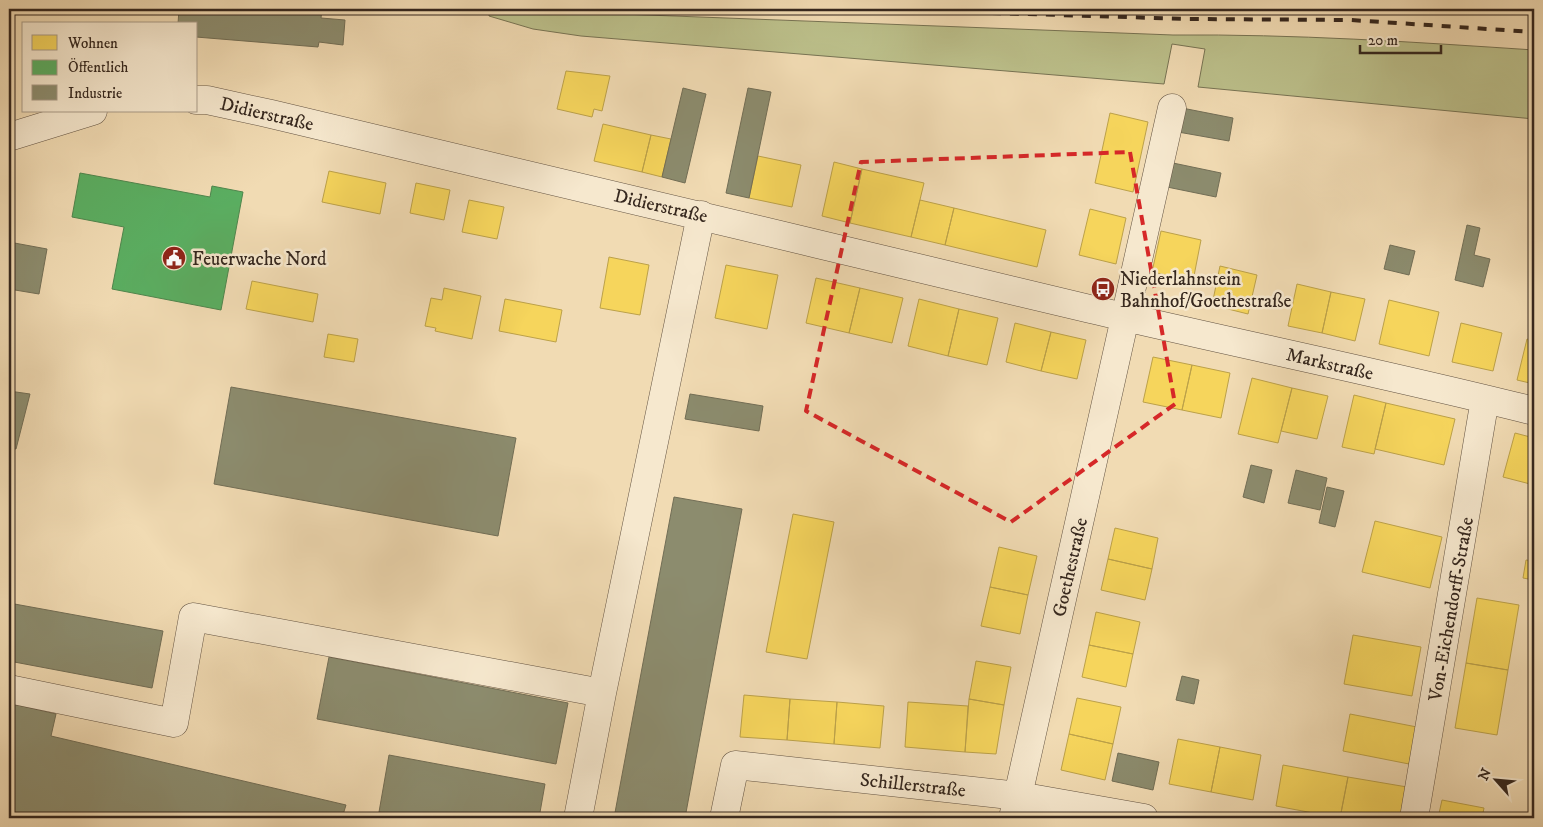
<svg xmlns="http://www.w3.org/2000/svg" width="1543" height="827" font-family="'IM FELL DW Pica',serif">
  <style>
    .green { fill: #bcc08b; stroke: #787454 }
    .homes { fill: #f6d55c; stroke: #bca149 }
    .public { fill: #5aae61; stroke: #4f864d }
    .industry { fill: #8c8c6e; stroke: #726e56 }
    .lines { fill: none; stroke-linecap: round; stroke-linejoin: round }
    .minor-casing { stroke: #645443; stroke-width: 29 }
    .minor { stroke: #f6e8ce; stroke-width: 28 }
    .rail { stroke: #35271e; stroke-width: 4; stroke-dasharray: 9 9; stroke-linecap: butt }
    .marked { fill: none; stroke: #d62828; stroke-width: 4; stroke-dasharray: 10 6; stroke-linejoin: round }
    .labels { text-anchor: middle; stroke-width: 5; stroke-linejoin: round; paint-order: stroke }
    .street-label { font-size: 19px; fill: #35271e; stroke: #f6e8ce }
    .poi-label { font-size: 19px; fill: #35271e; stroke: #f6e8ce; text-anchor: start }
  </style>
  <rect width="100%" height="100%" fill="#f1dbb3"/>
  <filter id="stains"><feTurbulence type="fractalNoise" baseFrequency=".004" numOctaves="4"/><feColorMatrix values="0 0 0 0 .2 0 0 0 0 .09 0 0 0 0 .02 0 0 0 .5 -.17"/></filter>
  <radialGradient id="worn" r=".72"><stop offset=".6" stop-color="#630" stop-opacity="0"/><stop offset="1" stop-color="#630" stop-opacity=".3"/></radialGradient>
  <path class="green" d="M489,9L1173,35C1294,34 1414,42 1534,50V119L1198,87L1205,49L1172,44L1164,84L581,36L533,29L489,16Z"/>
  <path class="homes" d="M566,71L610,76L602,111L594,109L592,117L557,109Z
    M1110,113L1148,122L1133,192L1095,183Z
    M603,124L651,135L642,172L594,161Z
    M651,135L671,139L662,177L642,172Z
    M758,156L801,165L792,207L749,198Z
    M834,162L862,169L850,223L822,216Z
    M862,169L924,183L911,237L850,223Z
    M329,171L386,183L380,214L322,202Z
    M416,183L450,190L444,220L410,213Z
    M469,200L504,207L497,239L462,232Z
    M920,200L954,208L945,245L911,237Z
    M954,208L1046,230L1037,267L945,245Z
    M1090,209L1126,218L1116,264L1079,255Z
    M1161,231L1201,240L1193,281L1152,272Z
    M609,257L649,265L640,315L600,308Z
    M726,265L778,275L767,329L715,318Z
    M1220,266L1257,275L1248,314L1212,305Z
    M816,278L860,288L849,333L806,323Z
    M252,281L318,294L313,322L246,309Z
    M1297,284L1331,292L1322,333L1288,326Z
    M444,288L481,296L472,339L435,331L436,328L425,326L431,298L442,300Z
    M860,288L903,298L892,343L849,333Z
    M1331,292L1365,299L1355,341L1322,333Z
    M505,299L562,310L556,342L499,331Z
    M919,299L959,309L948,356L908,346Z
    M1389,300L1439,312L1429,356L1379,344Z
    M959,309L998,318L987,365L948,356Z
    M1015,323L1051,332L1041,371L1006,362Z
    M1461,323L1502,333L1493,371L1452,362Z
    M1051,332L1086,340L1077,379L1041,371Z
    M328,334L358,339L354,362L324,357Z
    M1527,339L1534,341V384L1517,380Z
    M1153,357L1192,365L1182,410L1143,402Z
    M1192,365L1230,373L1221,418L1182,410Z
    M1252,378L1292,388L1278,443L1238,434Z
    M1292,388L1328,396L1317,439L1281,431Z
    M1354,395L1386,403L1374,454L1342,447Z
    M1386,403L1455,419L1444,465L1375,449Z
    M1515,433L1534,438V485L1503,477Z
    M793,514L834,522L807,659L766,652Z
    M1375,521L1442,537L1430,588L1362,572Z
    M1115,528L1158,538L1152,569L1108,559Z
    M999,547L1037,556L1028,595L990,587Z
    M1108,559L1152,569L1145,600L1101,590Z
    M1526,560L1534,561V580L1523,578Z
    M990,587L1028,595L1020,634L981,626Z
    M1477,598L1519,605L1508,670L1466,663Z
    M1096,612L1140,622L1133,654L1089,645Z
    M1353,635L1421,647L1412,696L1344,684Z
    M1089,645L1133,654L1126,687L1082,677Z
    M976,661L1011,667L1004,705L969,699Z
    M1466,663L1508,670L1497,735L1455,728Z
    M744,695L790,699L787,740L740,737Z
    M1077,698L1121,707L1113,744L1069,734Z
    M790,699L837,702L834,744L787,740Z
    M969,699L1004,705L996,754L965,752Z
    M837,702L884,706L880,748L834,744Z
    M908,702L968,706L965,752L905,747Z
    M1350,714L1417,727L1409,764L1343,751Z
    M1069,734L1113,744L1105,780L1061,770Z
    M1178,739L1220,747L1211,792L1169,784Z
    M1220,747L1261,755L1253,800L1211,792Z
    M1283,765L1348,777L1340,818L1276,806Z
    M1348,777L1413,788L1407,818H1340Z
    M1442,800L1484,808L1482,818H1438Z"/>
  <path class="public" d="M80,173L210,197L212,186L243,192L221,310L112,289L124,227L72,217Z"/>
  <path class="industry" d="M179,9H235L285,13V9H322L321,18L345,20L343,45L319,42L318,47L196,37V24H178Z
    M683,88L706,94L685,183L662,177Z
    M748,88L771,92L749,198L726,193Z
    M1182,108L1233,118L1229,141L1178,132Z
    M1173,163L1221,173L1216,197L1167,187Z
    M1467,225L1480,228L1474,255L1490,259L1483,287L1455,280Z
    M9,242L47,249L39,294L9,289Z
    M1390,245L1415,251L1409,275L1384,269Z
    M231,387L516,438L498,536L214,484Z
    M9,391L30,394L16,449L9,448Z
    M690,394L763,406L759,431L685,419Z
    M1251,465L1272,470L1264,503L1243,497Z
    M1296,470L1327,478L1320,510L1288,503Z
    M1327,487L1344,491L1335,527L1319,523Z
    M674,497L742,509L685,818H614Z
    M9,603L163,631L152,688L9,661Z
    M329,657L568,703L556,764L317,719Z
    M1182,676L1199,680L1194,704L1176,700Z
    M9,703L56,714L51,736L346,805L342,818H9Z
    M1118,753L1159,762L1153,790L1112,781Z
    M389,755L545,784L539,818H415L379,812Z"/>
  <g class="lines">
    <g class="minor-casing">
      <path id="minor" d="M196,100H207L271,114C544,178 817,244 1090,309C1238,344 1387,374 1534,411
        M9,137L93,111
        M9,689L174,723L193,617L602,693
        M578,818L602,693L701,215
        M724,818L735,765L1019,796L1144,818
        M1013,818L1172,108
        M1414,818L1485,399"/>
    </g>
    <use href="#minor" class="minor"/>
    <path class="rail" d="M866,9L1189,19L1351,20L1534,32"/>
  </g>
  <path class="marked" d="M1130,152L1175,404L1011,522L806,411L861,162Z"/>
  <defs>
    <g id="civic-disc" transform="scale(1.25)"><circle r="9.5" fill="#8f2418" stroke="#f6e8ce"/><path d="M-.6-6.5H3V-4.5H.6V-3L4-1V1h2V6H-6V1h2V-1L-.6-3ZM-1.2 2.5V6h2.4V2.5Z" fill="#fff"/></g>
    <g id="bus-disc" transform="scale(1.25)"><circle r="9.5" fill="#8f2418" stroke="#f6e8ce"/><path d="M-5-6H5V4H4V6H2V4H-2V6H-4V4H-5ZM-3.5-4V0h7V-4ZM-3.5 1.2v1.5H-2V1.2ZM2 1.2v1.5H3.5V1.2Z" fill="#fff"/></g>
  </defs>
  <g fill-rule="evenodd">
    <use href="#civic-disc" x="174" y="258"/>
    <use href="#bus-disc" x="1103" y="289"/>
  </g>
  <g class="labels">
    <g class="street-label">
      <text transform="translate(267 113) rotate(13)" y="7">Didierstraße</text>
      <text transform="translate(661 205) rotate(13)" y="7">Didierstraße</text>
      <text transform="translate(1330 363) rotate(13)" y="7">Markstraße</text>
      <text transform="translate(1069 567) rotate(-77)" y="7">Goethestraße</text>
      <text transform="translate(1450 609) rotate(-80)" y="7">Von-Eichendorff-Straße</text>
      <text transform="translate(913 784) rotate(6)" y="7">Schillerstraße</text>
    </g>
    <g class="poi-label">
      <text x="192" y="265">Feuerwache Nord</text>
      <text x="1120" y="285">Niederlahnstein<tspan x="1120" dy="22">Bahnhof/Goethestraße</tspan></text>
    </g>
  </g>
  <rect width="1543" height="827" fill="none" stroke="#f1dbb3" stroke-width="30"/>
  <rect x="10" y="10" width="1523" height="807" fill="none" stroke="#35271e" stroke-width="2.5"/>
  <rect x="15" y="15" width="1513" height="797" fill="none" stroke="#35271e"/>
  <rect x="22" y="22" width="175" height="90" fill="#f6e8ce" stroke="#a99b88"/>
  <rect x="32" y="35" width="25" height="15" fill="#f6d55c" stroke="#a99b88"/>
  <text x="68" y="48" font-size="15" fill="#35271e">Wohnen</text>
  <rect x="32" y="60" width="25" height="15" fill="#5aae61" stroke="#a99b88"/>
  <text x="68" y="72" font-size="15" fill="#35271e">Öffentlich</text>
  <rect x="32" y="85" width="25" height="15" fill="#8c8c6e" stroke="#a99b88"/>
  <text x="68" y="98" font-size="15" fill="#35271e">Industrie</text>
  <g transform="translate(1496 780) rotate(297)" stroke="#f6e8ce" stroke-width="4" paint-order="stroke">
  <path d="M0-4L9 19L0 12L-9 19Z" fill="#35271e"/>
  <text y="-8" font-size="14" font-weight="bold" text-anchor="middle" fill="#35271e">N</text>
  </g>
  <path d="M1360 45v8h81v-8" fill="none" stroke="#35271e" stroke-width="2.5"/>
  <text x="1368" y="45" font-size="15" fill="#35271e" stroke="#f6e8ce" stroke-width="4" paint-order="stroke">20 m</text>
  <rect width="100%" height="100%" filter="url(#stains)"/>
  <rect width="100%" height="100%" fill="url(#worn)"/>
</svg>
